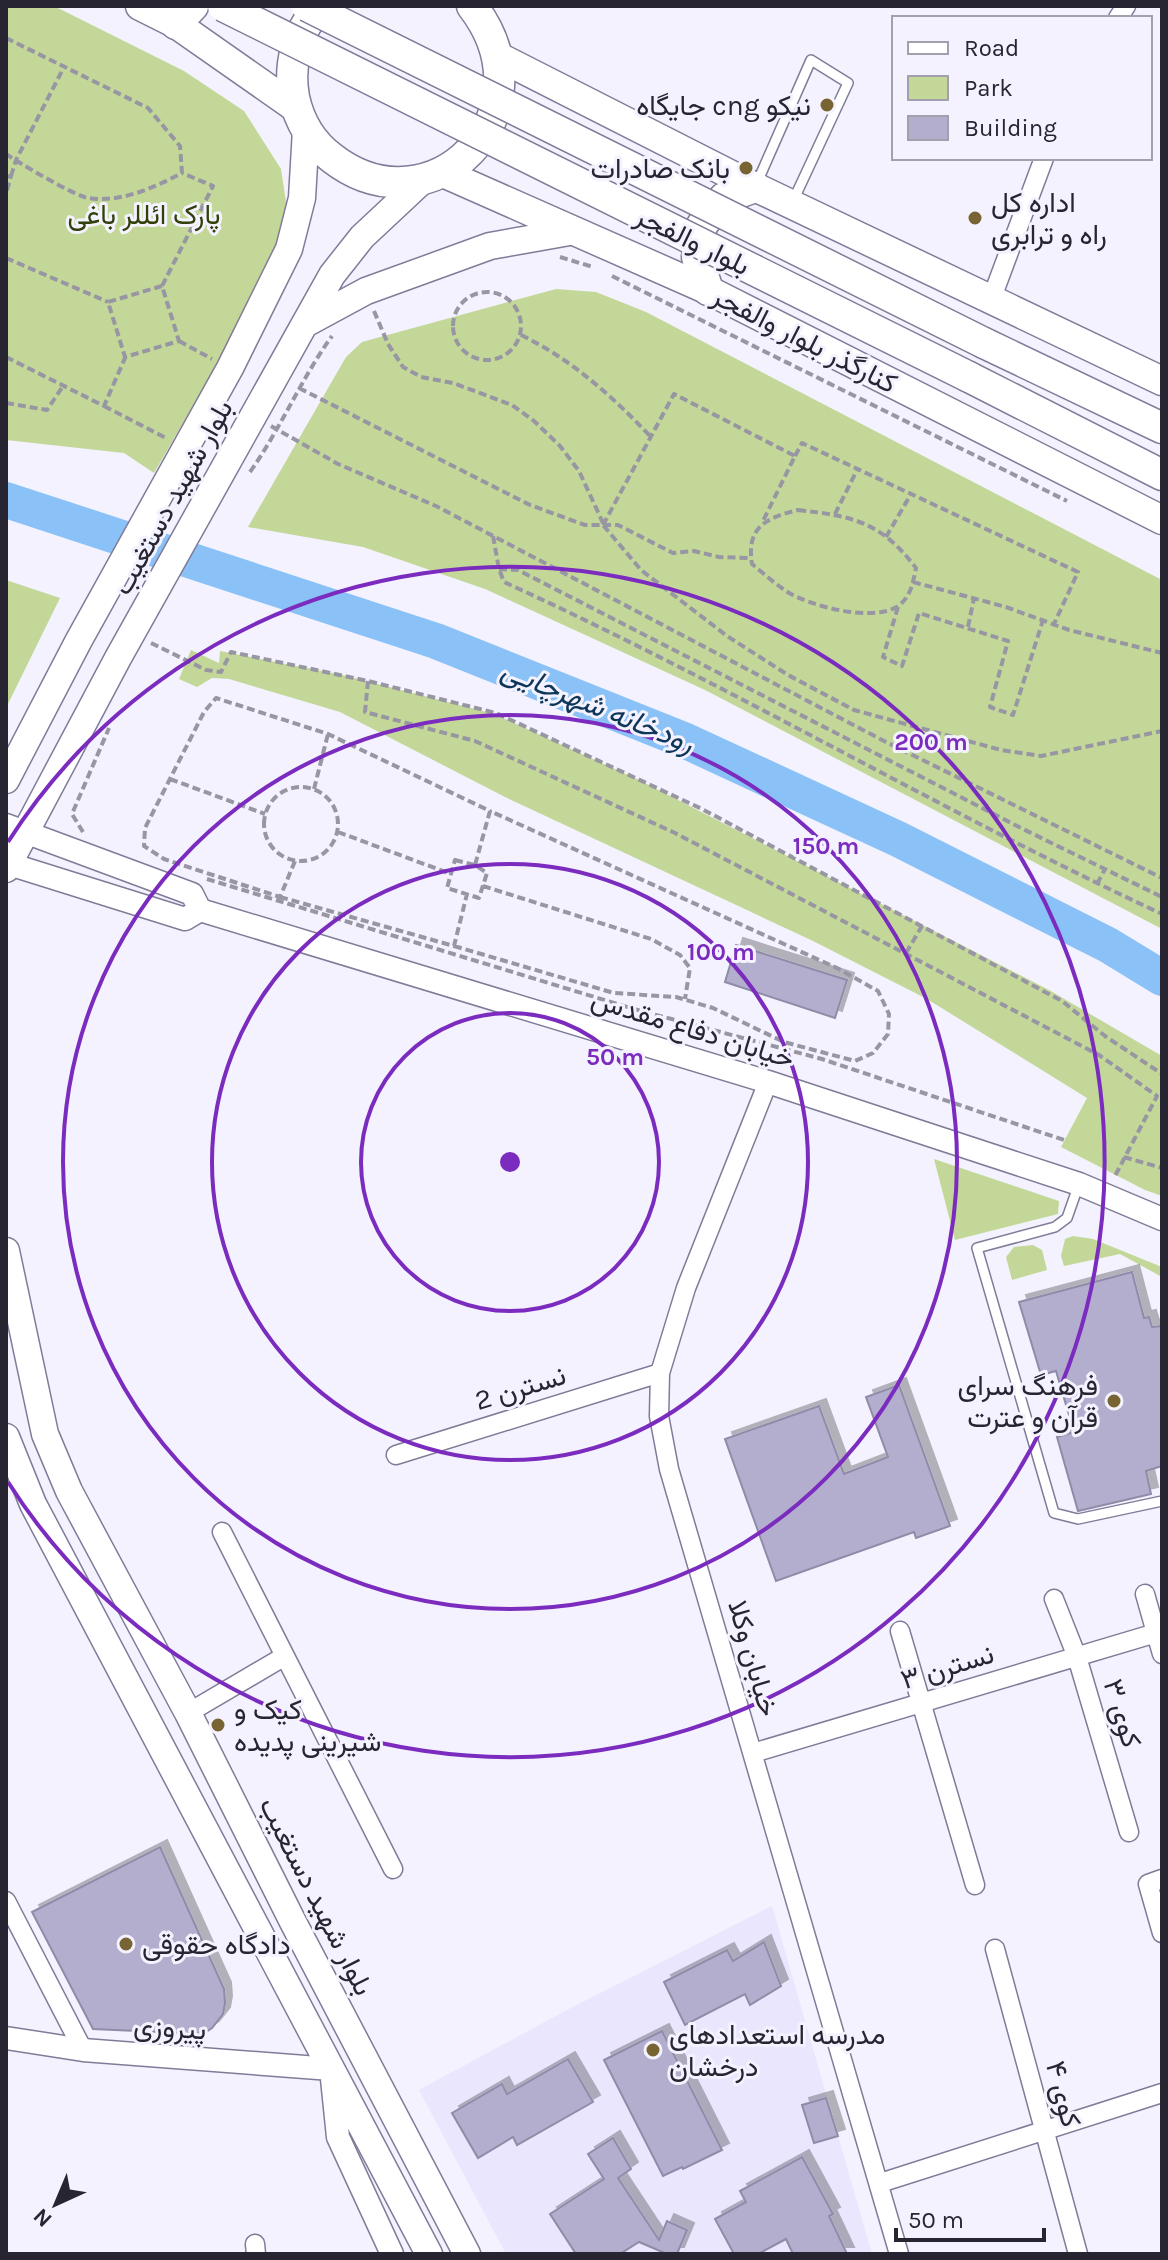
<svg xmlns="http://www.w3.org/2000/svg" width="1168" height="2260" font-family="Karla,Vazirmatn,sans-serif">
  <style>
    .built { fill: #e9e6fd }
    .green { fill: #c3d898 }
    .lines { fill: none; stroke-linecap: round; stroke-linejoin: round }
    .river { stroke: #8ac2f8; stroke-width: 36 }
    .building { fill: #b3aecd; stroke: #8f8ba8; stroke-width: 2; filter: url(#shadow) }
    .service-casing { stroke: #807b98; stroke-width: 12 }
    .minor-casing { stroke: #807b98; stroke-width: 21 }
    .tertiary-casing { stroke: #807b98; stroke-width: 25 }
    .secondary-casing { stroke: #807b98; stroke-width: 29 }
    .primary-casing { stroke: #807b98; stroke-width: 31 }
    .trunk-casing { stroke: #807b98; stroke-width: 33 }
    .path { stroke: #9796a2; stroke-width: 4; stroke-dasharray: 8 4; stroke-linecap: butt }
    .service { stroke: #fff; stroke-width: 9 }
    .minor { stroke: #fff; stroke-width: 18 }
    .tertiary { stroke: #fff; stroke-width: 22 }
    .secondary { stroke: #fff; stroke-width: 26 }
    .primary { stroke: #fff; stroke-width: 28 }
    .trunk { stroke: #fff; stroke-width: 30 }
    .trunk-bridge-casing { stroke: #807b98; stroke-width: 33; stroke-linecap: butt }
    .trunk-bridge { stroke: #fff; stroke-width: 30 }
    .ring { fill: none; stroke: #7b2cbf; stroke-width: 4 }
    .poi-dot { fill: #786433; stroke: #f3f2fe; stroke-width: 3 }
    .labels { text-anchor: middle; stroke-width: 6; stroke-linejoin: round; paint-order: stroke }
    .poi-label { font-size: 28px; fill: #272531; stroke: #f3f2fe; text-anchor: start }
    .park-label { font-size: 28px; fill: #313f09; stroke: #f3f2fe }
    .street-label { font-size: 28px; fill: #272531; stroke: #f3f2fe }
    .water-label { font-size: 30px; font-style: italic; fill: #0d3659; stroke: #f3f2fe }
    .centre { fill: #7b2cbf; stroke: #f3f2fe; stroke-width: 4 }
    .ring-label { font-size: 24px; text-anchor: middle; font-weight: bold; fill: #7b2cbf; stroke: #f3f2fe; stroke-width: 6; stroke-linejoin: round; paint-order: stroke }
  </style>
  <defs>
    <filter id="shadow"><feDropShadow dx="7" dy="-7" stdDeviation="0" flood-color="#0004"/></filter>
  </defs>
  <rect width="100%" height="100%" fill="#f3f2fe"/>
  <path class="built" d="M772,1906L872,2254H506L419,2090L567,2010Z"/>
  <path class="green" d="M6,6H54L184,71L244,111L281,169L289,222L266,280L154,473L124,453L6,440Z
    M556,289L596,292L646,312L1162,580V929L705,690L485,589L363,547L248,527L346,357L362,342Z
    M6,580L60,598L6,708Z
    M191,650L219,663L220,651L343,675L494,714L637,779L1049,990L1162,1056V1196L1145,1190L1061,1147L1087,1098L927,999L813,941L505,797L340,712L229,679L212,678L197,687L179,679Z
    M934,1159L1059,1201L1058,1214L955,1240Z
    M1073,1236L1093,1239L1162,1267V1277L1120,1254L1064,1266L1061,1256L1065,1239Z
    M1033,1245L1042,1250L1047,1270L1012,1280L1006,1257L1014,1247Z"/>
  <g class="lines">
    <path class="river" d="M6,500L436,641L686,741L898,839L1108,945L1162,978"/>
  </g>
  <path class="building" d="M736,945L847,980L835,1018L725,982Z
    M1132,1272L1144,1318L1149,1317L1152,1327L1162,1326V1466L1146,1471L1151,1494L1078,1511L1057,1437L1074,1432L1056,1371L1041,1375L1019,1302Z
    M899,1385L950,1526L916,1538L914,1532L776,1581L725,1439L819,1406L844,1474L888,1457L866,1397Z
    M160,1847L224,1989L225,2003L223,2014L212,2028L203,2034L93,2029L32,1912Z
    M764,1942L781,1986L750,2005L745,1994L685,2025L664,1982L727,1950L733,1961Z
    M662,2031L722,2150L683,2169L682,2167L663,2176L604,2060Z
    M568,2059L593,2102L517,2145L513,2137L478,2158L452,2113L502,2084L507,2094Z
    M826,2098L838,2136L814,2143L802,2105Z
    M613,2138L631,2169L618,2178L659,2240L667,2221L687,2230L677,2254H667L639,2242L620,2254H576L550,2214L604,2179L588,2154Z
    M802,2157L833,2214L829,2216L847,2254H793L786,2239L758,2254H734L715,2219L746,2202L740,2191Z"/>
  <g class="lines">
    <g class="service-casing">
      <path id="service" d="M756,185L811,60L848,83L793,201
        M1079,1184L1067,1218L1055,1227L977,1248L1054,1513L1078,1519L1162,1501"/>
    </g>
    <g class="minor-casing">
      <path id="minor" d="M1118,18L1126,6
        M991,300L1044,158
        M768,1082L686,1288L660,1373L659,1416L669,1469L899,2254
        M396,1455L660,1373
        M222,1532L393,1869
        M1145,1594L1162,1654
        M1054,1599L1077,1657L1129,1832
        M900,1631L975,1885
        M188,1713L285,1656
        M753,1753L1156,1633
        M1162,1879L1148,1884L1162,1933
        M6,1901L83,2050
        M995,1949L1078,2254
        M880,2183L1162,2093
        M255,2244L256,2254"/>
    </g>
    <g class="tertiary-casing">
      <path id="tertiary" d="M6,825L192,894L200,910L768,1082L1079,1184L1162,1219
        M6,863L185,919L200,910
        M6,2038L83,2050L331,2069L338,2137L392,2254"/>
    </g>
    <g class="secondary-casing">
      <path id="secondary" d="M305,324L366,291L490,246L575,231
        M6,780L79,640L230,368L289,249L302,198L306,130
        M6,869L118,658L332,275L362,237L424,179
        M6,1251L45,1434L69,1491L188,1713L293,1922L467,2254
        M6,1437L33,1504L429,2254"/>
    </g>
    <g class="primary-casing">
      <path id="primary" d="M140,6L176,24L296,108
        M499,57L755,187L1162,381
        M441,172L708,290L1162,520"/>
    </g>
    <g class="trunk-casing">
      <path id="trunk" d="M320,6C297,31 288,64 294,97C299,121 312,143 332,158C431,235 555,113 472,6
        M176,24L193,6
        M708,290L697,257L702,225L724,198L755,187
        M984,343L1162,428
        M969,377L1162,475"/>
    </g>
    <path class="path" d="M6,38L148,108L180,146L182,173C153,188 121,203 88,198C75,196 19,163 6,154
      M11,176L16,160L64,67
      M6,177L11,176L6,194
      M560,257L593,267
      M6,258L108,302
      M612,276L1067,501
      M162,286L108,302L125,357L179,341L162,286L213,186L182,173
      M453 326a34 34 0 1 1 68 0a34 34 0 1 1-68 0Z
      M374,311L388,344L403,367L421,377L453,383L512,405L534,421L560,446L579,471L603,523
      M521,335C571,359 612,396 650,436
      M179,341L212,359
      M6,357L104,406L125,358
      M299,388L530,505L585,525H603L641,570L727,636L788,675L854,710L1001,750L1041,756L1162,731
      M6,403L47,410L63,386
      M104,406L166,438
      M271,426L338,464L436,506L884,741L1162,878
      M795,456L802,443L1078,572L1054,624
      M250,472C281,428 301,379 332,336
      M798,510C853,516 881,522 916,568C913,582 911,597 898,606C873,623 809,606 786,591C774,583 763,573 752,564C746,527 766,518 798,510Z
      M835,514L857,470
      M603,525L674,394L795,456L763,521
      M603,525H618L673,553L694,551L719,557L751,558
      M493,536L499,569L504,582C728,684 939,810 1162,914
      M886,537L911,494
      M499,569L518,570L1023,829L1162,897
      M913,582L1006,607L1069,630L1162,653
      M898,607L883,657L902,666L919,613L1008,641L990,707L1013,715L1043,620
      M968,627L974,598
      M151,643L206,670L221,672L231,652L368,681L496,713L702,809L1062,1001L1105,1036L1162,1074
      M368,681L365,712L475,741L675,833L1099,1055L1157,1096L1115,1176
      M170,779L265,814
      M264 824a37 37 0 1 1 74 0a37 37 0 1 1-74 0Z
      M314,789L328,734
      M83,832L72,814L109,728
      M338,832L451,874
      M455,860L475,865L487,873L479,898L447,888Z
      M295,861L280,897L164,859L144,846L145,828L204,712L216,698L328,734L490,811L475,865
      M207,879L634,1009L822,1059L1064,1140
      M1097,884L1105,869
      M483,886L651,939L680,955L690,968L685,999
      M280,897L454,946L467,894
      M454,946L614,993L676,997L713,1008L784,1042L855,1061L873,1053L888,1034L889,1014L878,991L837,968L490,811
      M906,953L922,926
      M1124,1157L1162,1168"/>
    <use href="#service" class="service"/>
    <use href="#minor" class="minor"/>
    <use href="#tertiary" class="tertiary"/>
    <use href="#secondary" class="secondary"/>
    <use href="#primary" class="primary"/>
    <use href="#trunk" class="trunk"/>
    <g class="trunk-bridge-casing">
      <path id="trunk-bridge" d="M223,6L969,377
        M307,6L984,343"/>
    </g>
    <use href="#trunk-bridge" class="trunk-bridge"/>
  </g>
  <g class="ring">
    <circle cx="510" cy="1162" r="149"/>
    <circle cx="510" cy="1162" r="298"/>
    <circle cx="510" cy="1162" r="447"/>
    <path d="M8 842A595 595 0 1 1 8 1482"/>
  </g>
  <g class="poi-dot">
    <circle cx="827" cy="105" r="8"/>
    <circle cx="746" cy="168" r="8"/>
    <circle cx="975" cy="218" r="8"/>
    <circle cx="1114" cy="1401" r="8"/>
    <circle cx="218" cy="1725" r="8"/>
    <circle cx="126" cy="1944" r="8"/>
    <circle cx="653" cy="2050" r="8"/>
  </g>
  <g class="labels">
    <g class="poi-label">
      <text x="811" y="115" text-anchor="end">جایگاه cng نیکو</text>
      <text x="730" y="178" text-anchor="end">بانک صادرات</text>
      <text x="991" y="212">اداره کل<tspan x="991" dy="32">راه و ترابری</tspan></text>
      <text x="1098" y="1395" text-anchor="end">فرهنگ سرای<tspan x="1098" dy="32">قرآن و عترت</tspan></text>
      <text x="234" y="1719">کیک و<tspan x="234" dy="32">شیرینی پدیده</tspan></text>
      <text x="142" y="1954">دادگاه حقوقی</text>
      <text x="669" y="2044">مدرسه استعدادهای<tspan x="669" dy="32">درخشان</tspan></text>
    </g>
    <g class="park-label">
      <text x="144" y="224">پارک ائللر باغی</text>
    </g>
    <g class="street-label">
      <text transform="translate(693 240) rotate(26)" y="10">بلوار والفجر</text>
      <text transform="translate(805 339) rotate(27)" y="10">کنارگذر بلوار والفجر</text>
      <text transform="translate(172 497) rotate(-61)" y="10">بلوار شهید دستغیب</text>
      <text transform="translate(693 1028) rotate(17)" y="10">خیابان دفاع مقدس</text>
      <text transform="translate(520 1387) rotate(-17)" y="10">نسترن 2</text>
      <text transform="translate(754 1658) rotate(74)" y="10">خیابان وکلا</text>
      <text transform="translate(947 1666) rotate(-17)" y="10">نسترن ۳</text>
      <text transform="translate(1123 1713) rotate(73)" y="10">کوی ۳</text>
      <text transform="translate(317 1896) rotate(63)" y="10">بلوار شهید دستغیب</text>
      <text transform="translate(170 2027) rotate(4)" y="10">پیروزی</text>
      <text transform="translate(1064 2094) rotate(75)" y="10">کوی ۴</text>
    </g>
    <g class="water-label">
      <text transform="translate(598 706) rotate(22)" y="10">رودخانه شهرچایی</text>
    </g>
  </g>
  <circle cx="510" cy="1162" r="12" class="centre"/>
  <g class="ring-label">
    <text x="931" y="750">200 m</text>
    <text x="826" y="854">150 m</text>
    <text x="721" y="960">100 m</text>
    <text x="615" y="1065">50 m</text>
  </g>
  <rect width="1168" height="2260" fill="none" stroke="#272531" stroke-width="16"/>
  <rect x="892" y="16" width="260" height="144" fill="#f3f2fe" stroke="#a1a0ac" stroke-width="2"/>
  <rect x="908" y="42" width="40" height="12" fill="#ffffff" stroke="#a1a0ac" stroke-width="2"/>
  <text x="964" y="56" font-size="24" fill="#272531">Road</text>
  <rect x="908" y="76" width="40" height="24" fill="#c3d898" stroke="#a1a0ac" stroke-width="2"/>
  <text x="964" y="96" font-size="24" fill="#272531">Park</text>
  <rect x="908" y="116" width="40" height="24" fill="#b3aecd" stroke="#a1a0ac" stroke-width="2"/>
  <text x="964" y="136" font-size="24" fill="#272531">Building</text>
  <g transform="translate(56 2204) rotate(224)" stroke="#f3f2fe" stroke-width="6" paint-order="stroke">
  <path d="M0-6L14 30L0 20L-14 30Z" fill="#272531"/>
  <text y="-12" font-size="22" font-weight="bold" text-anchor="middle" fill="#272531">N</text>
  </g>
  <path d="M896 2228v12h148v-12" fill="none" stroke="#272531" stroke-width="4"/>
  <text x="908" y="2228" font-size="24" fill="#272531" stroke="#f3f2fe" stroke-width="6" paint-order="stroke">50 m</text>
</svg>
